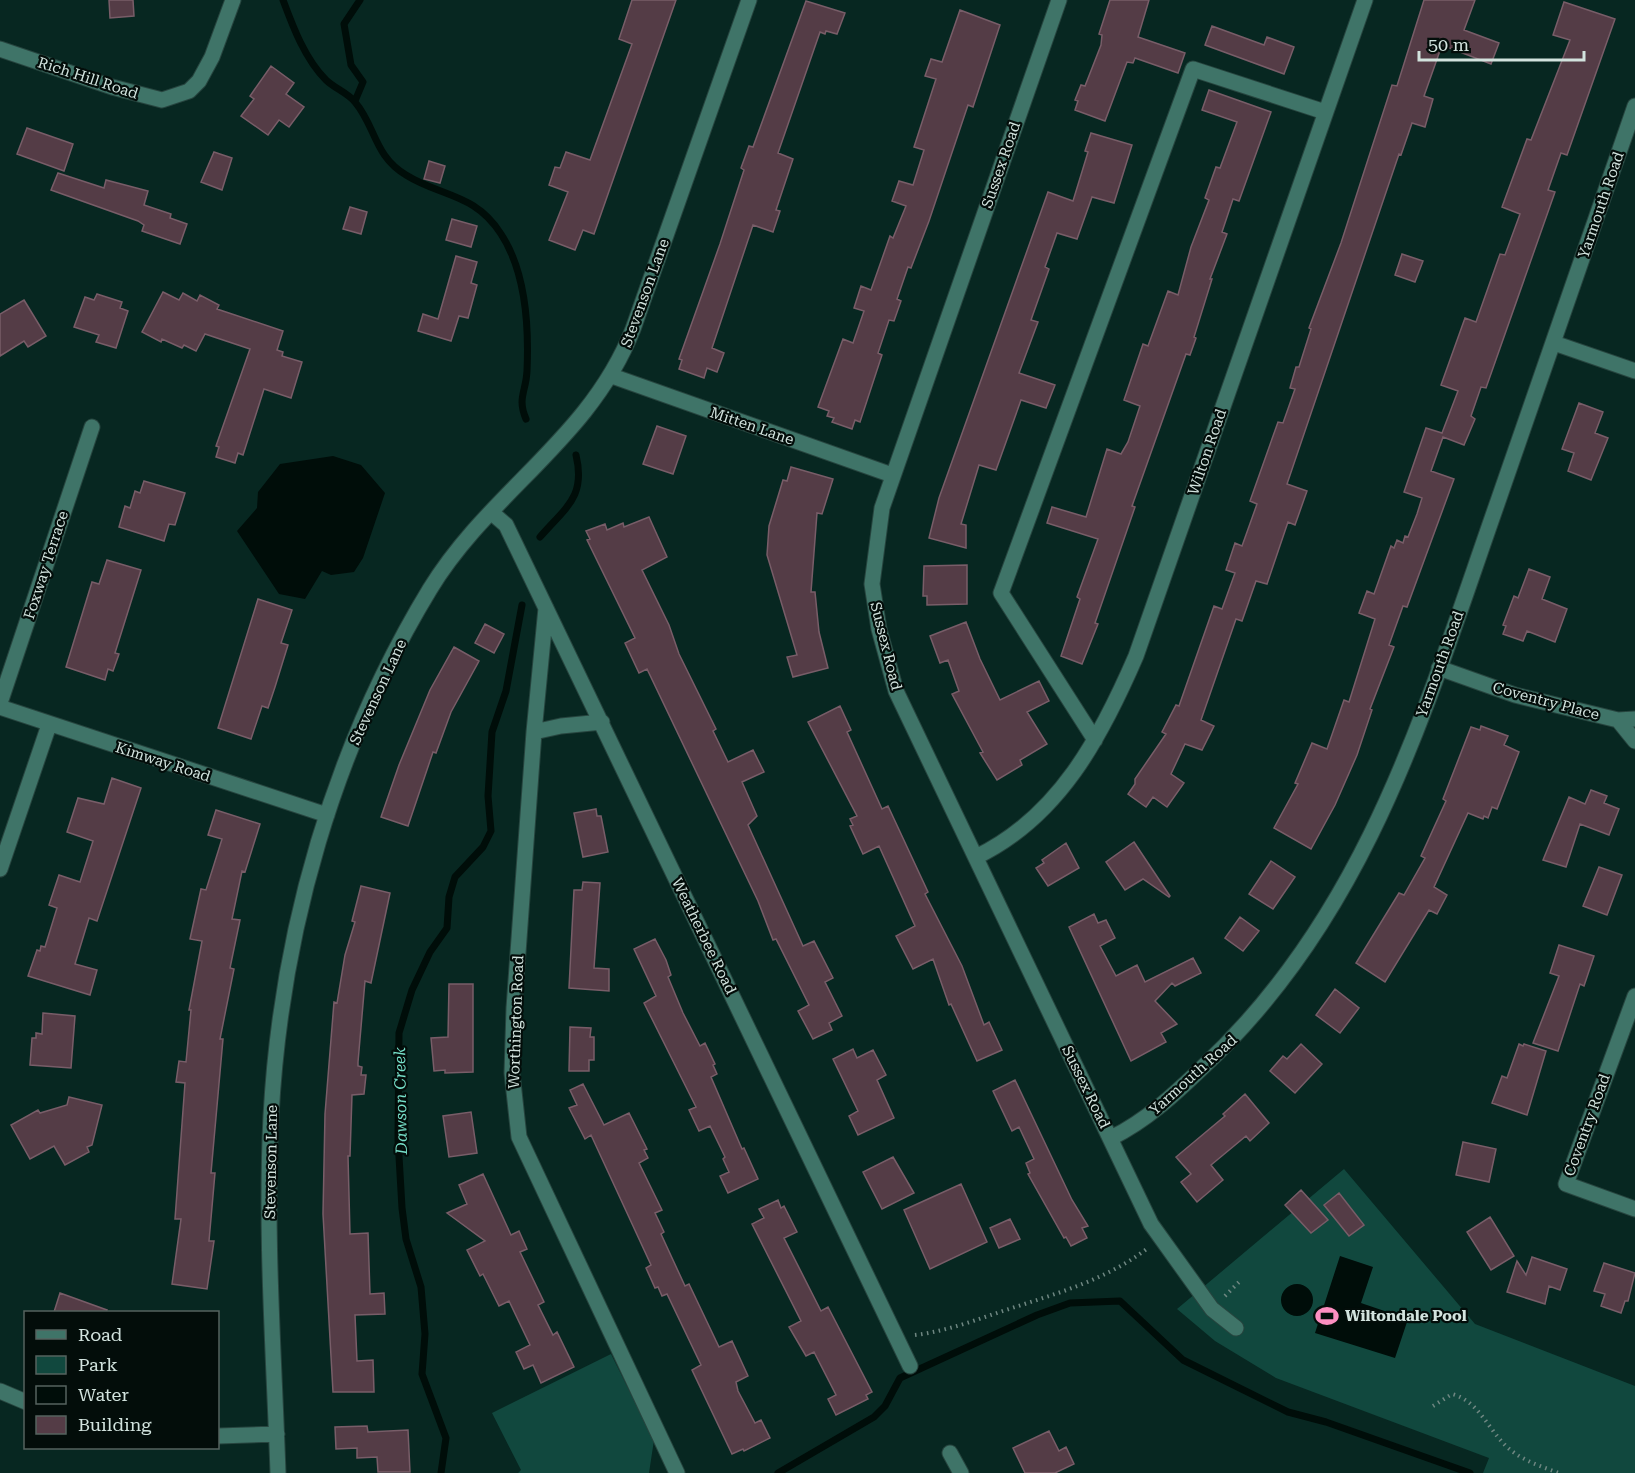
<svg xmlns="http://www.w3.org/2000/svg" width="1635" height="1473" font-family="'Roboto Serif',serif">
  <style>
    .green { fill: #11483e }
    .water { fill: #000d09 }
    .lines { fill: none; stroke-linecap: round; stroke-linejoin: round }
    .stream { stroke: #000d09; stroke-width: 7 }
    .building { fill: #543c46; stroke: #785d68; stroke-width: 1.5 }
    .minor-casing { stroke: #27453f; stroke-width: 17 }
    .path { stroke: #6f8782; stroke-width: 4; stroke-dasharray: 1.5 4.5; stroke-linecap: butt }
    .minor { stroke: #3f7468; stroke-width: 15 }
    .labels { text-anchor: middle; stroke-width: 4.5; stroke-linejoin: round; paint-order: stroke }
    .street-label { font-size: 15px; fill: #d2e3de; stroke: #030d0a }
    .poi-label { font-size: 15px; font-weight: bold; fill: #d2e3de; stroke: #030d0a; text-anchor: start }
    .water-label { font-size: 16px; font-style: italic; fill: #76e0c9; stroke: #030d0a }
  </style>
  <rect width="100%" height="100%" fill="#072721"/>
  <path class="green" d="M1344,1169L1475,1324L1635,1386V1473H1483L1489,1458L1276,1378L1215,1341L1177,1309Z
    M611,1354L654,1440L649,1473H518L521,1470L492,1413Z"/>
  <path class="water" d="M333,456L361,465L385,493L363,558L354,572L331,575L322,571L305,599L279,594L237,531L257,508L258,492L280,464Z
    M1340,1256L1373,1267L1361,1303L1408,1319L1395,1358L1315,1333Z
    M1281 1300a16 16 0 1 1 32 0a16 16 0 1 1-32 0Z"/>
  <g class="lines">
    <path class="stream" d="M283,0C293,27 305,59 326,80C334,88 348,93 355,102C376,127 374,156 406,175C441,197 475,193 501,234C526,272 529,327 527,371C526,392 517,398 526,419
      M355,101L363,82L351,65L344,24L360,0
      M540,537C566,507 586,497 576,455
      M441,1473L446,1438L422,1374L425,1334L421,1287L406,1239L402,1208L398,1139L399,1033L412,990L430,952L447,928L449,897L455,877L483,847L491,831L488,796L492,732L506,691L522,605
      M778,1473L874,1417L885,1406L900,1378L1037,1315L1070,1303L1120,1301L1183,1360L1288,1412L1326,1422L1470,1473"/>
  </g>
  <path class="building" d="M109,0H133L134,16L110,18Z
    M632,0H676L594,234L583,230L575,250L549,240L568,192L549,185L555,167L560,168L566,152L590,160L632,44L619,39Z
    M1110,0H1149L1138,37L1185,53L1178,73L1135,58L1133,63L1127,62L1105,121L1075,110L1078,101L1075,100L1081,85L1085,86L1101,45L1102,35L1099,34Z
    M1424,0H1475L1464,30L1499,43L1491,64L1442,45L1424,96L1433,99L1425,127L1412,123L1401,155L1399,154L1287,484L1307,491L1295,525L1288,522L1267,584L1256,581L1242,621L1236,619L1201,720L1214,726L1202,750L1185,744L1171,774L1184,783L1167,807L1153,797L1146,807L1128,794L1135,784V779L1166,734L1162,732L1176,705L1179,706L1214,606L1222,609L1235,573L1226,570L1235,543L1242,546L1257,504L1250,501L1278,422L1283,423L1295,389L1290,388L1296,367H1299L1311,329L1309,328L1341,243L1392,85L1397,86Z
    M806,1L845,13L837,34L826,31L825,34L820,32L778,153L793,159L776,210L780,211L773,232L753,225L712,348L724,353L717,372L707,368L704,378L679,369L682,360L679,359L720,244L744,170L741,168L749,146L753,147Z
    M1564,2L1615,19L1567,155L1561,153L1548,190L1555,192L1486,388L1481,387L1471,416L1475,419L1464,445L1443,437L1431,471L1454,479L1407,607L1403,606L1389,645L1394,647L1370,709L1372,710L1357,755L1335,805L1311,849L1274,828L1298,784L1295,783L1312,743L1327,749L1344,700L1349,702L1375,619L1359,613L1367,591L1374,594L1391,546L1394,548L1397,540L1403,543L1405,536L1408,537L1417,514L1422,498L1404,492L1426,428L1442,433L1458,391L1441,385L1465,318L1476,322L1500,254L1505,255L1520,214L1502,207L1527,139L1531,140L1570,40L1553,35Z
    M960,10L1000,25L973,107L968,105L929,221L911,268L908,267L897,299L901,301L894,321L889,320L878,353L882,355L860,422L855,420L852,429L832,422L834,418L827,416L829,411L818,407L843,339L853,343L864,311L854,308L861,286L871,290L890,236L893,238L906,206L892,201L899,181L913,185L924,150L914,147L936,79L925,76L931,59L942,62Z
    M1212,26L1264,45L1267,37L1294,47L1284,74L1205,45Z
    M271,66L294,83L286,94L304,107L289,127L279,120L268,135L241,116L254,99L250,96Z
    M1209,90L1271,112L1239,201L1233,199L1222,232L1227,234L1210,279H1212L1194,337L1196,338L1190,355L1186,354L1132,506L1135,507L1095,623L1098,624L1082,664L1061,656L1080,599L1077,597L1098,539L1047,523L1052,507L1086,517L1107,449L1121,454L1128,442L1140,406L1124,400L1143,344L1148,346L1168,291L1178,295L1191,247L1209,200L1205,198L1216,167L1220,168L1237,122L1202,110Z
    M27,128L73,144L64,171L17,154Z
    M1091,133L1132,145L1114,203L1092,197L1077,239L1057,233L1045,267L1049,269L1031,320L1038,322L1019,373L1055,385L1046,408L1021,400L996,470L979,465L961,524L966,525V548L929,538L939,498L1048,192L1073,201L1088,152L1085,151Z
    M214,152L232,158L222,190L201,182Z
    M429,161L445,166L440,183L424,179Z
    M58,173L104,188L106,180L148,191L144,205L171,214L170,218L187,224L180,244L142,231L144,225L138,221L51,190Z
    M350,207L367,212L361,234L343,229Z
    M452,219L477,226L471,247L446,240Z
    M1402,254L1423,261L1415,282L1395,275Z
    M456,256L477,262L471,283L477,285L468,318L459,316L451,341L418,331L423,314L438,319Z
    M163,292L179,300L183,293L197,301L200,295L219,305L217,309L283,331L277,350L283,352L282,356L302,362L291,398L264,389L243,455L238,453L235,463L216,457L219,447L216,446L250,349L205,334L196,351L184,345L182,348L162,339L161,342L142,332Z
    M97,294L122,302L120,308L128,311L116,348L96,342L99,335L74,327L85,297L94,300Z
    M24,300L46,336L28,347L24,341L0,356V314Z
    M1579,403L1603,412L1595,433L1608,438L1591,480L1568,471L1574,453L1562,449Z
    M657,426L686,436L673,474L643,464Z
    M791,467L833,479L822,514L817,513L811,592H815L819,632L828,668L793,677L787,657L797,655L767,555L769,526L783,480L787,481Z
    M144,481L185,493L175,525L169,524L164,541L119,527L125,506L130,508L135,491L140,493Z
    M649,517L667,557L642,570L669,625L679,654L716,729L713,731L728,762L753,750L764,772L742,782L757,816L748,825L803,946L814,941L833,978L825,982L842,1016L829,1023L832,1030L813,1039L798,1011L809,1005L776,939L773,940L758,901L647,669L639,673L625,643L635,638L587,540L590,539L586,531L605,524L607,530L623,523L624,527Z
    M107,560L141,570L115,653L119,654L113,671L108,669L105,680L66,667L92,582L99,584Z
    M967,565V604L927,605V596H923L924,566Z
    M1529,569L1550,577L1542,599L1567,609L1555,642L1527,631L1523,641L1503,634L1506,626L1503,625L1514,596L1518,598Z
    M258,599L292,610L281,643L288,645L275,687L268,708L262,706L251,739L218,728Z
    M966,622L980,659L1000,700L1039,681L1049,701L1027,712L1047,744L1020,760L1022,765L997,780L980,753L983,752L952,694L959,691L948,660L940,663L930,636Z
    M485,624L504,634L494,653L475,643Z
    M454,647L479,661L451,712L436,753L433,752L408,826L381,817L399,765L430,690Z
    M840,706L851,730L847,732L882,809L888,806L928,892L925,894L962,966L984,1025L989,1022L1002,1050L977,1061L951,1004L949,1005L933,959L913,969L896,936L915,926L879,846L863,854L850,826L853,825L850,819L857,816L808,722Z
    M1481,726L1508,736L1504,745L1519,752L1497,809L1492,807L1488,818L1484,816L1483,819L1468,813L1434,887L1447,895L1437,914L1429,910L1385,982L1356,963L1399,893L1404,895L1425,858L1421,856L1446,801L1443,799L1471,727L1480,730Z
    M112,778L141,788L97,921L89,918L75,964L97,970L90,995L28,976L37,950L40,951L41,946L45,947L57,908L49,905L59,875L80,882L93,841L67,832L78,798L104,804Z
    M1591,790L1607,796L1604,803L1619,809L1609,835L1580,824L1566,867L1543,860L1569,797L1585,804Z
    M596,809L597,816H601L608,852L583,857L574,813Z
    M216,810L260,824L245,872L242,871L232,919L240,920L230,968L234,969L220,1039H223L211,1173H215L209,1241H214L207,1289L172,1284L181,1219H175L185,1083L176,1082L179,1061L186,1062L191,1010H189L202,941L190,939L201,889L206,890L222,839L208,835Z
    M1134,842L1170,896L1169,897L1143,879L1125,890L1106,862Z
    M1066,843L1079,868L1048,886L1036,868L1044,863L1042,860Z
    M1271,861L1295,877L1273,909L1249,894Z
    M1599,867L1622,875L1607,915L1583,906Z
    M583,882L600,883L594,968L609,969V991L569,988L574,890H582Z
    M361,886L390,893L371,983L365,981L358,1062V1066L362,1067L361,1075H366L364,1094L352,1095L350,1156H348L350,1234L368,1233L370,1294L384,1293L385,1314L355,1315L357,1361L373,1360L374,1392H333L323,1214L325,1114L334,1002L337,1003L345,955L355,922L352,921Z
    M1094,914L1098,923L1106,920L1115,938L1100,946L1116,976L1137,965L1145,982L1193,958L1201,973L1175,986L1172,983L1155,1001L1177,1024L1161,1033L1166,1042L1131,1061L1069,927Z
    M1240,917L1259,931L1243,951L1225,938Z
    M655,939L666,960L671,975L668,977L683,1013L700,1046L705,1043L715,1064L713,1065L717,1074L711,1077L742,1149L744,1148L758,1179L728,1193L720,1176L729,1172L723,1159L725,1157L710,1126L699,1131L689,1110L696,1107L644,1003L656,996L634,949Z
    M1559,945L1594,956L1584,986L1580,984L1558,1051L1533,1043L1559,976L1550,973Z
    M449,984H473V1072L445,1073V1070L434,1071L431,1038L448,1037Z
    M1335,989L1359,1008L1340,1033L1316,1015Z
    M43,1013L75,1016L71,1068L30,1065L32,1038H36V1033L42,1034Z
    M570,1027L591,1028L590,1037H594V1060H589V1071H569Z
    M1301,1044L1322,1064L1295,1093L1270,1071L1283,1056L1287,1059Z
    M1519,1044L1523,1046L1524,1044L1546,1051L1527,1115L1492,1103L1502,1076L1507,1078Z
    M853,1049L857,1058L873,1050L886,1075L877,1080L894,1118L858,1135L849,1116L858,1111L833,1059Z
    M1015,1080L1072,1200L1088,1226L1082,1228L1087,1238L1071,1246L1066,1237L1064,1238L1028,1174L1030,1173L1026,1163L1034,1159L1019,1127L1012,1131L993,1091Z
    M583,1084L604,1125L629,1113L647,1149L644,1150L648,1158L639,1163L662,1210L655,1213L664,1232L661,1234L685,1286L689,1284L719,1347L732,1341L748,1376L736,1382L738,1391L755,1423L761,1420L770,1438L744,1451L743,1449L732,1454L692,1370L701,1365L667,1294L662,1296L658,1287L655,1288L646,1268L651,1265L591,1135L585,1139L569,1108L577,1105L570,1090Z
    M1245,1094L1269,1123L1250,1141L1246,1136L1211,1165L1223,1180L1197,1202L1181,1182L1191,1174L1176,1157L1225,1116L1223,1114Z
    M69,1097L102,1105L92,1145L87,1147L89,1152L65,1165L54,1146L30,1159L11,1125L38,1110L40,1113L67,1105Z
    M471,1112L477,1153L449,1157L443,1116Z
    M1463,1142L1496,1149L1489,1182L1456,1175Z
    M893,1157L914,1193L882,1209L863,1172Z
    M483,1174L511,1235L519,1231L527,1249L520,1252L544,1302L538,1305L553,1335L557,1332L574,1367L541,1383L533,1365L524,1369L516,1352L530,1345L509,1301L499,1306L483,1274L480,1276L467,1250L485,1241L447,1213L467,1204L459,1185Z
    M961,1184L987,1242L930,1269L904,1210Z
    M1301,1190L1328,1220L1311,1233L1285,1205Z
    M1339,1193L1364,1225L1349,1236L1324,1205Z
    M778,1200L781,1208L784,1206L797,1232L784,1238L821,1311L828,1307L872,1392L866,1395L868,1399L836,1415L828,1399L836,1395L814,1352L806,1356L789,1327L801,1321L752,1224L764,1218L759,1209Z
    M1490,1217L1514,1256L1491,1270L1467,1232Z
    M1010,1219L1020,1239L999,1248L990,1228Z
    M1532,1257L1567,1269L1560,1290L1549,1286L1545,1304L1507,1292L1517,1261L1526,1275Z
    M1604,1263L1635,1273L1628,1301H1625L1621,1313L1601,1306L1605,1294L1594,1291Z
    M60,1293L107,1310L106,1312H54Z
    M367,1426L368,1432L408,1430L410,1472H378L377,1457L357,1458V1448L336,1449L335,1427Z
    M1049,1431L1059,1451L1066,1447L1074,1464L1055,1473H1025L1013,1448Z"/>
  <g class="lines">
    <g class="minor-casing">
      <path id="minor" d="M1059,0L882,508L872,584L879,629L896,691L1151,1224L1212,1309L1236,1328
        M0,49L112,87L162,100L189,91L199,81L212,57L233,0
        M1554,343L1635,371
        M612,376L892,475
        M491,512L506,525L910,1366
        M546,608L534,732L514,1008L512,1073L519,1137L677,1473
        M1439,668L1515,695L1618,720L1635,719
        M0,703L92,427
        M0,707L327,815
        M1618,720L1635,741
        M534,732L561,726L602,722
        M1095,740L1001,593L1193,69L1325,112
        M976,857C1059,817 1101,737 1136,656L1365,0
        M0,869L49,725
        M1635,996L1566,1184L1635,1209
        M1111,1138C1146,1121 1176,1093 1204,1066C1368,913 1425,709 1497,504C1543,372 1589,239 1635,106
        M0,1391L26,1402
        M218,1436L277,1434
        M950,1453L961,1473
        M278,1473C274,1355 265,1235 271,1116C281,931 334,747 430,589C490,491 590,439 633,329L749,0"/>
    </g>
    <path class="path" d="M1225,1296L1239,1282
      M915,1335C948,1331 978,1319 1009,1309C1058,1293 1106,1280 1148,1248
      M1433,1406L1452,1394C1478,1401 1487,1427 1505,1445C1520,1460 1540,1466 1559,1473"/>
    <use href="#minor" class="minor"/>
  </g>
  <defs>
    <g id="stadium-bare" transform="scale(1.8)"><path d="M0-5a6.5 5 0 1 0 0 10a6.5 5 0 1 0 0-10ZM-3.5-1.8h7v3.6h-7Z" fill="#fc8fc1" stroke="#030d0a" stroke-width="2.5" paint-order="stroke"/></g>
  </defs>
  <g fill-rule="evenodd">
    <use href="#stadium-bare" x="1327" y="1316"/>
  </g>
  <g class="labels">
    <g class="street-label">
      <text transform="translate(88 78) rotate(18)" y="5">Rich Hill Road</text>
      <text transform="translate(1001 165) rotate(-71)" y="5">Sussex Road</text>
      <text transform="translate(1601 205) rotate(-71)" y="5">Yarmouth Road</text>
      <text transform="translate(645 293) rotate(-70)" y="5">Stevenson Lane</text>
      <text transform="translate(752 426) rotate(19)" y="5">Mitten Lane</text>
      <text transform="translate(1207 452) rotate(-71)" y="5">Wilton Road</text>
      <text transform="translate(46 565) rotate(-72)" y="5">Foxway Terrace</text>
      <text transform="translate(886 646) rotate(76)" y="5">Sussex Road</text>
      <text transform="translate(1440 664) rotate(-70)" y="5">Yarmouth Road</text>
      <text transform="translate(378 692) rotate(-65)" y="5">Stevenson Lane</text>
      <text transform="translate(1546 701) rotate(15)" y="5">Coventry Place</text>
      <text transform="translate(163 762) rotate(18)" y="5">Kimway Road</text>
      <text transform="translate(704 936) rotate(64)" y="5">Weatherbee Road</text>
      <text transform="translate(516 1022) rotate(-88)" y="5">Worthington Road</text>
      <text transform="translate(1193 1075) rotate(-42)" y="5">Yarmouth Road</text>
      <text transform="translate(1086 1087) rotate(64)" y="5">Sussex Road</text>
      <text transform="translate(1587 1125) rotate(-70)" y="5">Coventry Road</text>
      <text transform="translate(271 1162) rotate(-89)" y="5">Stevenson Lane</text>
    </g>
    <g class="poi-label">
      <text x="1345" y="1321">Wiltondale Pool</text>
    </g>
    <g class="water-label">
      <text transform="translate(400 1101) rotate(-91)" y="6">Dawson Creek</text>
    </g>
  </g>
  <rect x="24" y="1311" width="195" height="138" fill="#030d0a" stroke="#56635f" stroke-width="1.5"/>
  <rect x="36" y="1330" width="30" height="9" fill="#3f7468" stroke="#56635f" stroke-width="1.5"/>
  <text x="78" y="1341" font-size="18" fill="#d2e3de">Road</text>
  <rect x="36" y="1356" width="30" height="18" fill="#11483e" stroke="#56635f" stroke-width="1.5"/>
  <text x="78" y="1371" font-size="18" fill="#d2e3de">Park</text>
  <rect x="36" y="1386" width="30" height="18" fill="#000d09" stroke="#56635f" stroke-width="1.5"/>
  <text x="78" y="1401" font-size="18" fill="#d2e3de">Water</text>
  <rect x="36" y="1416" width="30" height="18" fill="#543c46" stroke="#56635f" stroke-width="1.5"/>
  <text x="78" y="1431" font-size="18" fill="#d2e3de">Building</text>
  <path d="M1419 51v9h165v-9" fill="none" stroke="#d2e3de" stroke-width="3"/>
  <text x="1428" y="51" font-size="18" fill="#d2e3de" stroke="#030d0a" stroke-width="4.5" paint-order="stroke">50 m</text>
</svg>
